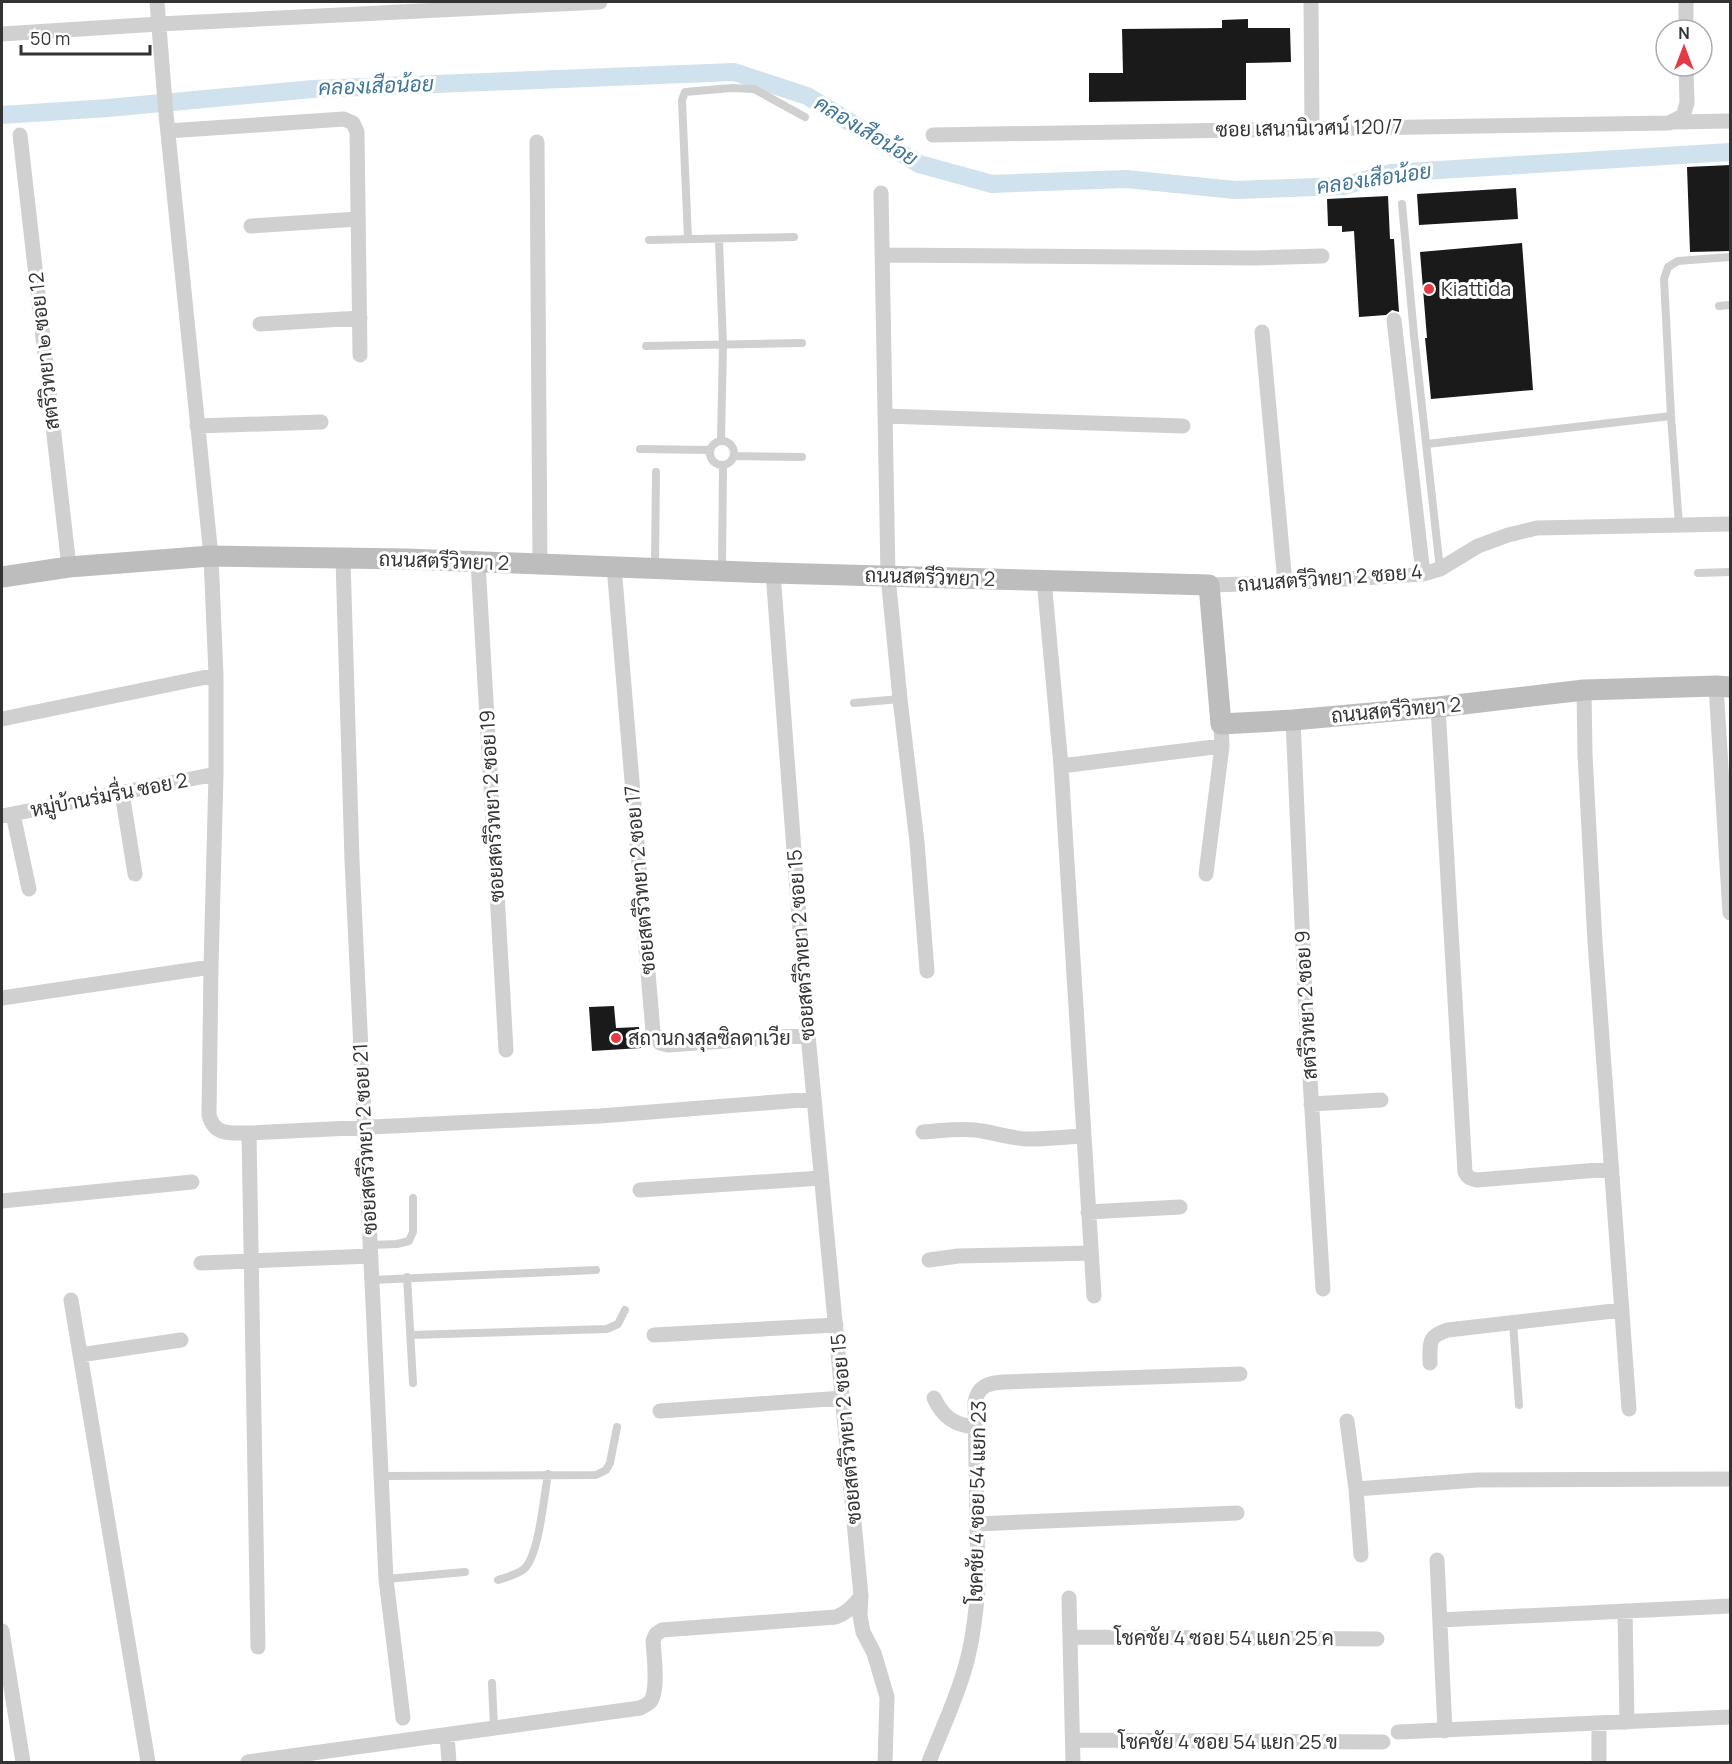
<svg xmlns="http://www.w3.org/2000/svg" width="1732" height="1764" font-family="Manrope,Sarabun,sans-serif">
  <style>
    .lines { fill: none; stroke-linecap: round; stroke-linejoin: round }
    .canal { stroke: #cfe2ee; stroke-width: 18 }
    .building { fill: #1a1a1a }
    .lane { stroke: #d0d0d0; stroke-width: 8 }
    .street { stroke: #d0d0d0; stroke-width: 15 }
    .secondary { stroke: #bdbdbd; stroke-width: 21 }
    .poi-dot { fill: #e63946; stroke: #fff; stroke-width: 2 }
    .labels { text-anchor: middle; stroke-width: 6; stroke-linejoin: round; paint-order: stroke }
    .street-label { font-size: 20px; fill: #333; stroke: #fff }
    .poi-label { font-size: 20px; fill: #333; stroke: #fff; text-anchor: start }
    .water-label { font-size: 21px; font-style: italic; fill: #3f7597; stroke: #fff }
  </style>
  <rect width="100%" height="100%" fill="#fff"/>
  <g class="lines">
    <path class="canal" d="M2,115L108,108L313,89L734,72L807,96L919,164L992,184L1126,179L1235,190L1343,186L1391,173L1730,152"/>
  </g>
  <path class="building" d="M1248,19V28H1290L1291,62L1246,63V100L1089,102V73H1123L1122,29L1222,28V20Z
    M1731,165V251L1690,252L1687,167Z
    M1516,188L1518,219L1419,225L1417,194Z
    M1388,196L1390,239H1394L1399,312L1392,310L1386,315L1359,317L1354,231L1342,232V226H1328L1327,199Z
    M1522,243L1533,390L1431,399L1425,338H1427L1420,252Z
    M614,1006L616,1028L639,1027L641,1048L592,1051L589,1007Z"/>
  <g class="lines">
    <path class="lane" d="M1402,204L1414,335L1440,569
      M688,239L682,100L685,92L732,88L754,89L805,117
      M649,240L794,237
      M719,240L723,345L721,440
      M1719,306L1730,305
      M646,346L802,343
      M710 453a12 12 0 1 1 24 0a12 12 0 1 1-24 0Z
      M1427,444L1671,416
      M640,449L710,450
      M734,456L802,457
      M1679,525L1671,416L1664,279L1668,267L1678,261L1730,257
      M655,567L656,472
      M722,569L723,465
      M1698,573L1730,572
      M854,703L900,699
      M370,1245L397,1244L409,1241L413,1232V1198
      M407,1277L413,1383
      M372,1280L596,1270
      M1513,1323L1519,1405
      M411,1335L607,1329L618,1324L625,1310
      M381,1476L596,1475L606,1470L610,1463L617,1427
      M386,1579L465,1572
      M498,1580C507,1577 516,1575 524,1569C539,1556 544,1496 548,1474
      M492,1683L494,1728"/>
    <path class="street" d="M157,2L166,114L211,556L216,675V774L211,967L209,1115C214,1136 231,1133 249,1133L600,1116L814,1099
      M1311,2L1312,128
      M1686,2V30
      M2,34L159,24L600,2
      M1672,122L1730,121
      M168,131L344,119L353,123L357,132L360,355
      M20,135L69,567
      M933,135L1669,123L1683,116L1687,103L1686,66
      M537,142L540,565
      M881,193L888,576L900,699L917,842L927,971
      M251,226L358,219
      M883,255L1256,258L1322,256
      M1394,320L1423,574
      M260,324L360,318
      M1262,332L1285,583
      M885,416L1183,426
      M197,426L321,422
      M343,559L352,860L386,1579L403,1718
      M478,562L506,1050
      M614,566L653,1032L660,1043L668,1045L808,1035
      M1044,580L1061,766L1094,1296
      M1209,585L1285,583L1423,574L1440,569L1478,546L1508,535L1537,528L1730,524
      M1716,686L1730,913
      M1584,690L1585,755L1595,942L1629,1409
      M1438,707L1465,1172C1468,1178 1471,1179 1477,1180L1611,1169
      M2,719L216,675
      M1293,720L1306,1014L1323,1289
      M1061,766L1222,746
      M122,793L135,874
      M13,814L29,889
      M2,816L216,774
      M1206,874L1222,746L1221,724
      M2,998L211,967
      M1311,1104L1381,1100
      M923,1132C940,1131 958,1128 975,1130C993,1132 1009,1138 1027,1139C1045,1139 1065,1137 1083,1136
      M249,1133L258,1647
      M640,1190L821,1178
      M2,1201L192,1182
      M1088,1212L1180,1207
      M929,1260L958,1256L1091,1253
      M201,1263L371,1256
      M71,1300L148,1762
      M654,1335L836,1325
      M80,1355L181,1340
      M1430,1363C1430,1344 1427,1336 1448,1330L1622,1310
      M934,1398C943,1417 954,1425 975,1427
      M660,1411L843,1398
      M1347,1421L1356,1489L1361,1555
      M1356,1489L1477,1480L1730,1479
      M976,1524L1237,1513
      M1437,1560L1445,1731
      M861,1596L860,1616L863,1632L874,1653L887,1697L885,1762
      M1069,1598L1073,1762
      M1625,1611L1627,1722
      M1440,1620L1730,1606
      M2,1631L23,1762
      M1070,1637L1377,1639
      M1398,1732L1730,1717
      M447,1735L449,1762
      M1073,1740L1383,1742
      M248,1762L640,1708C645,1705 650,1704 652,1699C658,1685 654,1656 653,1641L656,1634L662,1630L836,1617C847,1613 854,1606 861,1596L808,1035L773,573
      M929,1762C941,1731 956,1700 965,1668C973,1641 976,1613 978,1586L975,1402C978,1386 988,1383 1003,1382L1240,1374
      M1599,1762V1723"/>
    <path class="secondary" d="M2,577L69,567L211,556L407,559L773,573L1209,585L1221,724L1293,720L1438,707L1584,690L1716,686L1730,687"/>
  </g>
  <g class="poi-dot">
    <circle cx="1429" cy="289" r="6"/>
    <circle cx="616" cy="1038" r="6"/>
  </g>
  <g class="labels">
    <g class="street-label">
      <text transform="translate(1309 128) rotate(-1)" y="7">ซอย เสนานิเวศน์ 120/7</text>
      <text transform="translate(44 351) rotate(-96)" y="7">สตรีวิทยา ๒ ซอย 12</text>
      <text transform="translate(444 561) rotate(2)" y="7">ถนนสตรีวิทยา 2</text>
      <text transform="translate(930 577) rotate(2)" y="7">ถนนสตรีวิทยา 2</text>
      <text transform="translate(1330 578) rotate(-4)" y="7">ถนนสตรีวิทยา 2 ซอย 4</text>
      <text transform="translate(1396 710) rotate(-5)" y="7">ถนนสตรีวิทยา 2</text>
      <text transform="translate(109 795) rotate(-11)" y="7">หมู่บ้านร่มรื่น ซอย 2</text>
      <text transform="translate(492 806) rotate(-93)" y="7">ซอยสตรีวิทยา 2 ซอย 19</text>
      <text transform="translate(640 880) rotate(-95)" y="7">ซอยสตรีวิทยา 2 ซอย 17</text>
      <text transform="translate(801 945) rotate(-94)" y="7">ซอยสตรีวิทยา 2 ซอย 15</text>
      <text transform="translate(1306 1005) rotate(-93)" y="7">สตรีวิทยา 2 ซอย 9</text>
      <text transform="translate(365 1139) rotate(-93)" y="7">ซอยสตรีวิทยา 2 ซอย 21</text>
      <text transform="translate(846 1429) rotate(-95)" y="7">ซอยสตรีวิทยา 2 ซอย 15</text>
      <text transform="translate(977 1502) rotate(-89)" y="7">โชคชัย 4 ซอย 54 แยก 23</text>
      <text x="1224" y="1645">โชคชัย 4 ซอย 54 แยก 25 ค</text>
      <text x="1228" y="1749">โชคชัย 4 ซอย 54 แยก 25 ข</text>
    </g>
    <g class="poi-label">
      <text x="1441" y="296">Kiattida</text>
      <text x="628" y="1045">สถานกงสุลซิลดาเวีย</text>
    </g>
    <g class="water-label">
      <text transform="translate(376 86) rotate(-2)" y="7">คลองเสือน้อย</text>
      <text transform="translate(866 131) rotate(31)" y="7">คลองเสือน้อย</text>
      <text transform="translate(1374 179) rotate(-8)" y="7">คลองเสือน้อย</text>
    </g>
  </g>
  <rect width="1732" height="1764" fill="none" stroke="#333333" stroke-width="6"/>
  <g transform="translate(1684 48)"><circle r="28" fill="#ffffff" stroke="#adadad" stroke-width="1.5"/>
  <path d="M0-4.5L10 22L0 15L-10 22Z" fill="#e63946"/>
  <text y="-9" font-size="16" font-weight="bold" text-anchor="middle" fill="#333333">N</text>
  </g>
  <path d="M21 45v9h129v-9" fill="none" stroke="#333333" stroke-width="3"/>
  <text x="30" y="45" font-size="18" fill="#333333" stroke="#ffffff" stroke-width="4.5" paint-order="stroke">50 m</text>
</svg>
